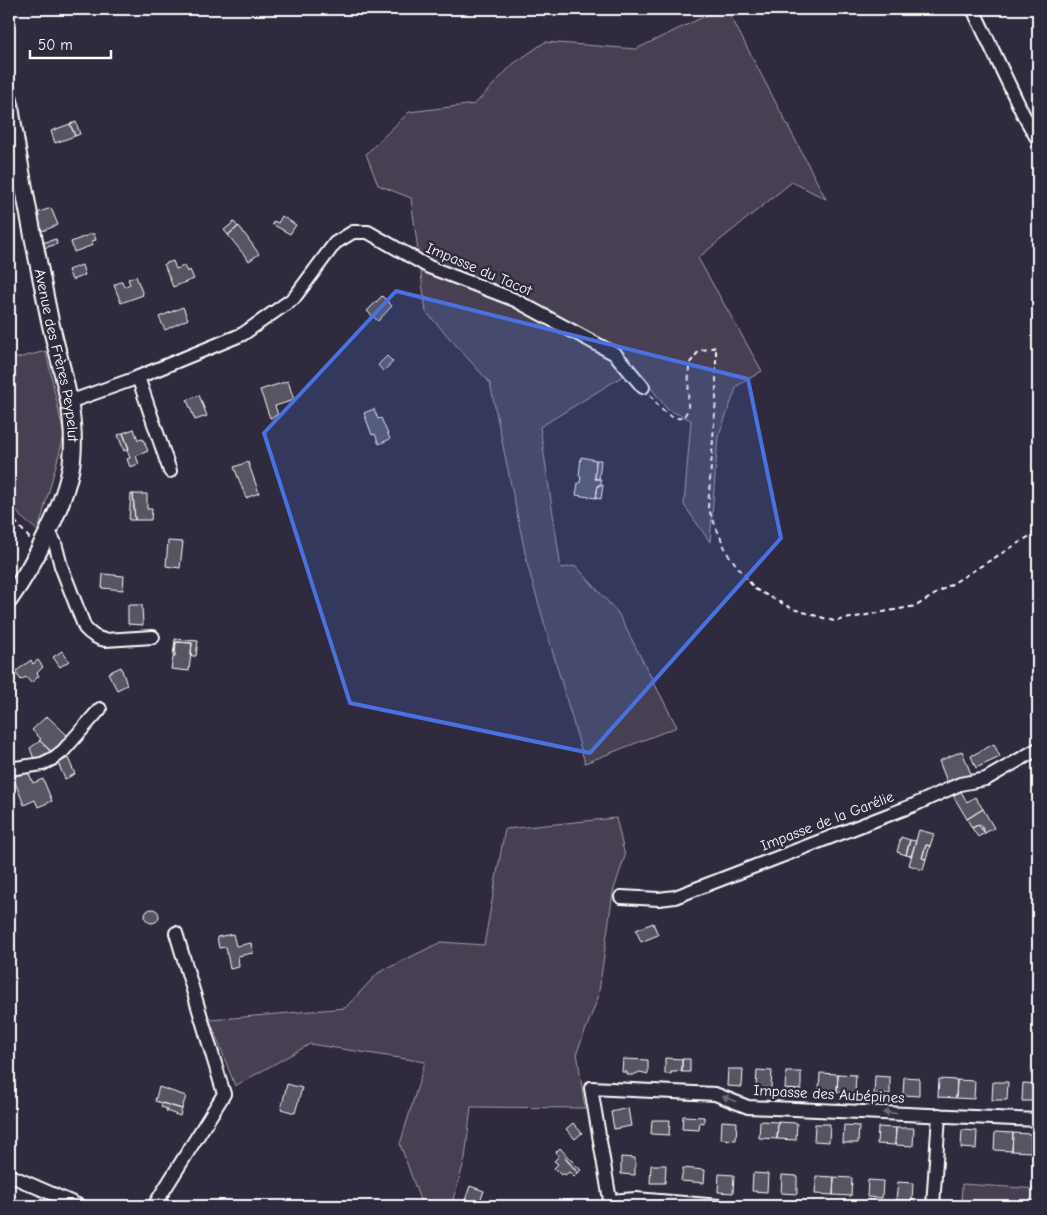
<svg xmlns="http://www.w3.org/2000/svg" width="1047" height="1215" font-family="'Comic Neue',sans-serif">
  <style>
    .green { fill: #464152; stroke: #a2a0a8 }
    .building { fill: #595564; stroke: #fff }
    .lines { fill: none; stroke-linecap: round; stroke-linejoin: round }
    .minor-casing { stroke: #fff; stroke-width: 16 }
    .major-casing { stroke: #fff; stroke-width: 20 }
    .path { stroke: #fff; stroke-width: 2; stroke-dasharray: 5 4; stroke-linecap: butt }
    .minor { stroke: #2f2a3d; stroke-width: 12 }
    .major { stroke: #2f2a3d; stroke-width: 16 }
    .oneway { fill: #6d6a77 }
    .marked { fill: #4a71e0; fill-opacity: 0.2; stroke: #4a71e0; stroke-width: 4; stroke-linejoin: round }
    .labels { text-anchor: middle; stroke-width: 5; stroke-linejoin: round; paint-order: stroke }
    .street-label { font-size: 15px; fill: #fff; stroke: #2f2a3d }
  </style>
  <rect width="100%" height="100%" fill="#2f2a3d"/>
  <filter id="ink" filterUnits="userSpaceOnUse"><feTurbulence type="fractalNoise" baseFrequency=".02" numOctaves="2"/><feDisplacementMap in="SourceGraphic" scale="10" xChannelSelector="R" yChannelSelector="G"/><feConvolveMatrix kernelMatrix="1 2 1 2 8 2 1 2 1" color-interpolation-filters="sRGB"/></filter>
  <g filter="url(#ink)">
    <path class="green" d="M720,9H727L826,199L792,182L698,258L762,371L737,386L718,437L710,542L684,505L691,420L667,409L636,368L540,427L561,568L576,566L618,613L677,727L585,763L528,567L490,383L426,312L411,198L378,185L366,154L409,112L475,104L513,64L545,42L636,49Z
      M46,351L64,436L38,531L21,517L9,500V360Z
      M616,818L625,856L613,892L598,998L577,1052L585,1108L471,1107L465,1159L451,1206H439L420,1200L400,1144L425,1062L310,1044L235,1086L210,1020L345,1008L378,973L441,942L484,945L505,829Z
      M962,1184L1038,1189V1206H961Z"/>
    <path class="building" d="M76,122L80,134L75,136L70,124Z
      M70,124L75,136L55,143L51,131Z
      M51,208L58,225L42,231L34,214Z
      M282,216L296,225L290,234L272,224L274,221L278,223Z
      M234,222L238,227L228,235L224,230Z
      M239,226L259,254L249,261L228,235Z
      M91,234H94L96,240L92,241L93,245L74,252L71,242Z
      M56,239L57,244L44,248L42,243Z
      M173,261L176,269L184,266L187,272L190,270L194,279L173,287L164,264Z
      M82,265L85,275L72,280L68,270Z
      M136,276L143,295L121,303L114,285L122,281L124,287L130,284L128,279Z
      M382,296L392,306L378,321L367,311Z
      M183,307L188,319L165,330L159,317Z
      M387,356L393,362L383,371L378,365Z
      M288,381L294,400L275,406L278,415L270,418L260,390Z
      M199,395L207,416L195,420L187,400Z
      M374,409L378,419L381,418L390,439L379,444L375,434L372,435L364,413Z
      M134,429L138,440L143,439L148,451L136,456L139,464L130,467L127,459L130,458L127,450L129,449L123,433Z
      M123,433L129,449L124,451L118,435Z
      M581,457L596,460L595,479H601V485H598L596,498L576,495L578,483H580L581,476H579Z
      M596,460H601L599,479H595Z
      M248,462L259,493L246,498L234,467Z
      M598,485H603L601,499L596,498Z
      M131,494H133L135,520H129Z
      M133,494H147V509H152L151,520H135Z
      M168,541L183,542L180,568L166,566Z
      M103,574L124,576L123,590L102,588Z
      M128,605H142L143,625L128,624Z
      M175,639L198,641L196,656H191L192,643L176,642L175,656H173Z
      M176,642L192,643L189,671L171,669Z
      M62,651L69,661L60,667L53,657Z
      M31,660L33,664L38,660L43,667L37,673L39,676L31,683L26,677L21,680L15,672Z
      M121,667L127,685L117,690L108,673Z
      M47,716L69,737L53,753L39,740L41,739L32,730Z
      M40,741L51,752L35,762L30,748Z
      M994,744L1000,757L976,768L971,756Z
      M962,751L971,774L948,784L939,761Z
      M68,758L75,774L65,779L58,763Z
      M28,771L33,783L43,779L52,801L38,807L35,800L24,805L13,777Z
      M959,788L967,802L975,797L983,809L967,819L951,792Z
      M983,809L994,828L985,833L980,824L972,828L967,819Z
      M978,825L985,833L978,837L972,828Z
      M919,830L934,834L930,846L926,845L922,858L926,859L923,870L909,865Z
      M901,837L910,840L906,855L897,852Z
      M910,840L916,841L911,856L906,855Z
      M926,845L930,846L926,859L922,858Z
      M145 916a7 7 0 1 1 14 0a7 7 0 1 1-14 0Z
      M653,923L658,935L641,942L636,930Z
      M233,934L236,946L251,943L253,953L238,956L239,967L230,969L226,947L219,948L217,937Z
      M665,1058L682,1059V1072L678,1070L677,1072H671V1074H665Z
      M623,1059L648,1060V1074L640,1072L633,1075H627V1072H622Z
      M682,1059H690V1072H682Z
      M728,1069H743L742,1087L727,1086Z
      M757,1070L772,1071L771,1088H756Z
      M786,1072H801V1090L785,1089Z
      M820,1073L838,1074L837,1092L819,1091Z
      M838,1074L856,1075L855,1093L837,1092Z
      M875,1076L890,1077V1094H874Z
      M904,1077L919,1078V1096L903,1095Z
      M939,1079L957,1080L956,1098L938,1097Z
      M957,1080L975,1081L974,1099L956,1098Z
      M993,1082H1008L1007,1100H992Z
      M1023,1083L1038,1084L1037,1101H1022Z
      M287,1084L302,1088L295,1113L281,1109Z
      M159,1087L186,1096L182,1109L155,1101Z
      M162,1103L182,1109L180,1116L166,1111L167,1109L161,1107Z
      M628,1108L631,1126L614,1129L611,1112Z
      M683,1116L704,1117V1123L700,1122L699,1130L682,1129Z
      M652,1120H670L669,1135L651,1134Z
      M722,1121L737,1122L736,1140L721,1139Z
      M760,1121L778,1122L777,1139L759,1138Z
      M778,1122L797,1123L796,1140L777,1139Z
      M573,1123L582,1133L575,1139L566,1129Z
      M815,1124H830L829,1142L814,1141Z
      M844,1125L859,1126L858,1143H843Z
      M878,1127L896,1128L895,1145L877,1144Z
      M896,1128H914L913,1146L895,1145Z
      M962,1130L977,1131L976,1149L961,1148Z
      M995,1132L1013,1133L1012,1151L994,1150Z
      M1013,1133L1031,1134V1152L1012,1151Z
      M560,1148L567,1156L565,1158L578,1173L574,1177L569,1172L565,1175L563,1173L561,1175L554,1168L558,1164L554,1161L559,1156L556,1152Z
      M567,1156L581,1170L578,1173L565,1158Z
      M621,1157L635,1158V1175L621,1174Z
      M651,1165H666L665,1183H650Z
      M683,1168L705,1170L704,1183L681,1181Z
      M753,1173L768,1174L767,1192L752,1191Z
      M719,1174L734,1175L733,1193L718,1192Z
      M782,1175L797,1176V1194L781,1193Z
      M816,1176L834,1177L833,1195L815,1194Z
      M834,1177L852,1178L851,1196L833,1195Z
      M868,1180L883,1181L882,1198L867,1197Z
      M898,1182L913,1183L912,1201L896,1200Z
      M470,1186L484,1191L480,1201L485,1203L484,1206H463Z"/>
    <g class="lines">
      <g class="minor-casing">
        <path id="minor" d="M973,9L1023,114L1038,140
          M138,377L170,471
          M69,402L131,380L243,334L294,298L335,243L353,232H368L429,267L515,300L615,354L643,387
          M46,533L52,537L55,543L61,566L85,628C91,635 96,638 105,640L153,637
          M9,769L42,764L54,758L63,751L100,709
          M621,897L659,899L675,897L914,805L960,784L986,779L1038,749
          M9,1175L80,1206
          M610,1201L636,1199L720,1206
          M154,1206L224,1094L176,933
          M611,1206L591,1088L715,1094L748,1107L1038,1120
          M933,1206L939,1115"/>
      </g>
      <g class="major-casing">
        <g id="major">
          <path id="s1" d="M9,100C20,174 35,247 50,321C60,366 77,412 72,459C68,500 33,566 9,600"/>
        </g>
      </g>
      <path class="path" d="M650,395C659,406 667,420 683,418L688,410L689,364L699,351L716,347V398L708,508L727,553L755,589L793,609L834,621L916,606L1038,531
        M9,514L30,539"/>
      <use href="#minor" class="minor"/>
      <use href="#major" class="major"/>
    </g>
    <defs><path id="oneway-solid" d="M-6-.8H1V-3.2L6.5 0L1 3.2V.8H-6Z" transform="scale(1.25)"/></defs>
    <g class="oneway">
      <use href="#oneway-solid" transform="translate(729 1099) rotate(-159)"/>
      <use href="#oneway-solid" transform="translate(890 1113) rotate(-178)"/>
    </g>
  </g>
  <path class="marked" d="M396,291L748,379L781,538L590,753L350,703L264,433Z"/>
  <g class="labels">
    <g class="street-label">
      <text transform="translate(479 269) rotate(23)" y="5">Impasse du Tacot</text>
      <text dy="5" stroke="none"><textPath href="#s1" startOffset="260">Avenue des Frères Peypelut</textPath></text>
      <text transform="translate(827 821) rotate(-21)" y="5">Impasse de la Garélie</text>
      <text transform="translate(829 1094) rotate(3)" y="5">Impasse des Aubépines</text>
    </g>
  </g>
  <rect width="1047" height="1215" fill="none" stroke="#2f2a3d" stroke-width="30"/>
  <rect x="15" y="15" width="1017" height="1185" fill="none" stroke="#fff" stroke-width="2" filter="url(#ink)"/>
  <path d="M30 50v8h81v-8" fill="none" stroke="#ffffff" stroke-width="2.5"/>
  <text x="38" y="50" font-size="15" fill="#ffffff" stroke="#2f2a3d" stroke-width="4" paint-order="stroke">50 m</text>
</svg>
